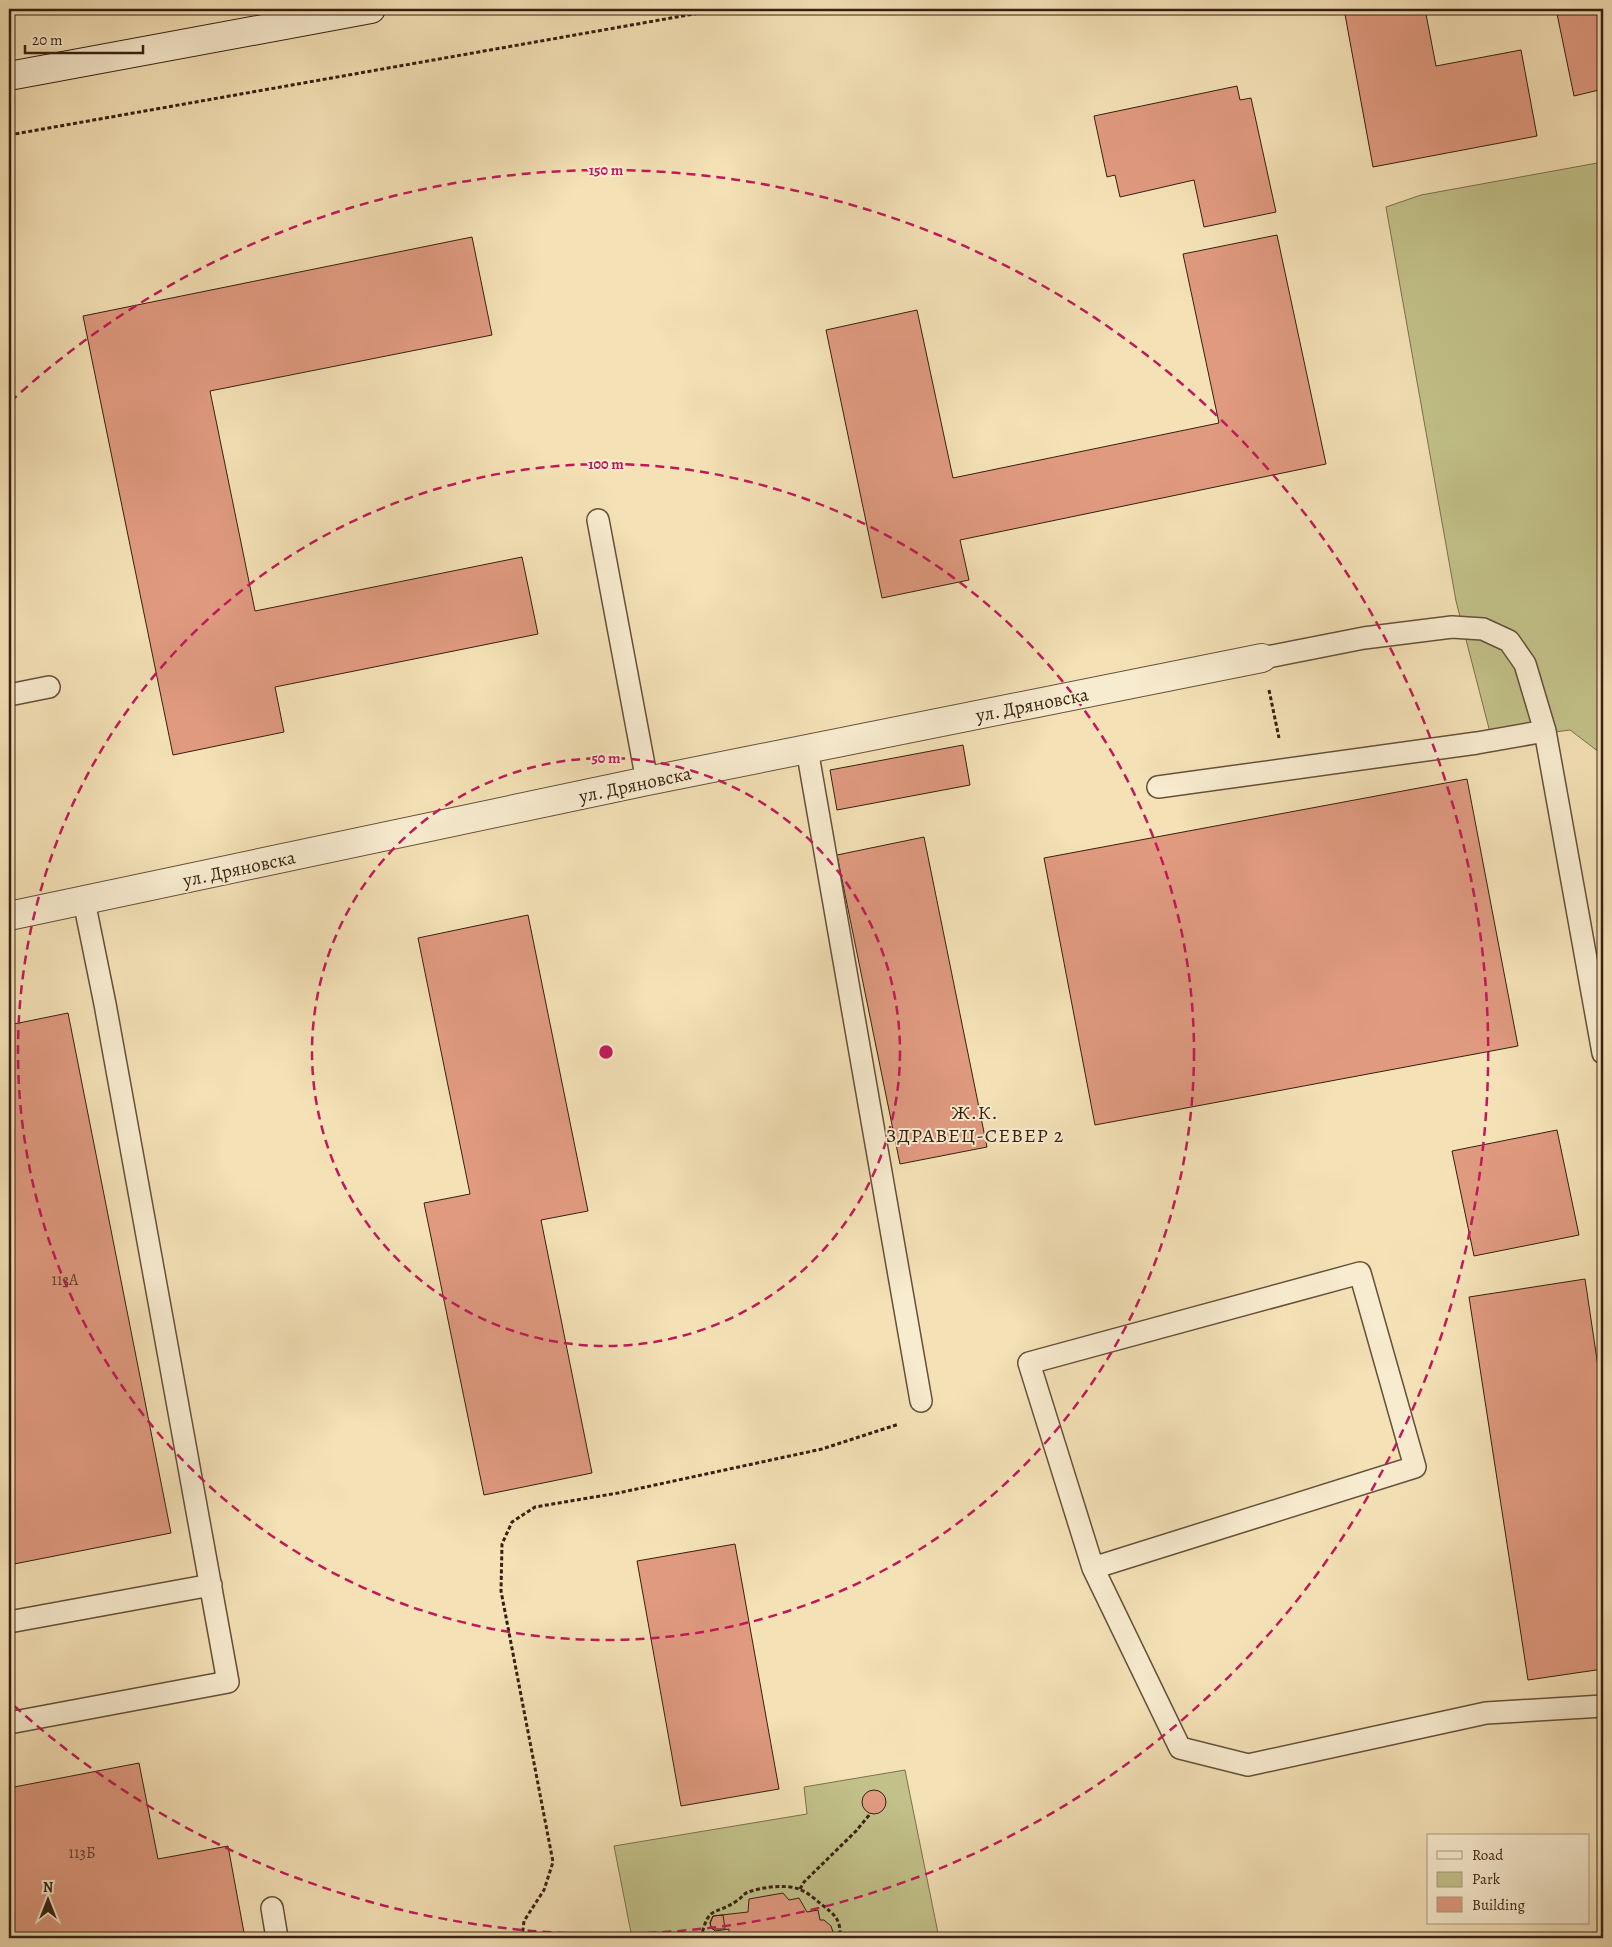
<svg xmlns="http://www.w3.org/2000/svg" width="1612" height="1947" font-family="Alegreya,serif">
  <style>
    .green { fill: #c2c189; stroke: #7c704d }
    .building { fill: #e09a80; stroke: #361f11 }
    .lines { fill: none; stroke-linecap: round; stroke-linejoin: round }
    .lane-casing { stroke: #66503a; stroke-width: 24 }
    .street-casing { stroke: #66503a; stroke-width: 30 }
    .secondary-casing { stroke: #361f11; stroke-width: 30 }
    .path { stroke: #361f11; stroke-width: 3; stroke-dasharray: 4 2.5; stroke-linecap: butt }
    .lane { stroke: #f8ecd0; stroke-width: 21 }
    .street { stroke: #f8ecd0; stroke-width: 28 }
    .secondary { stroke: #f8ecd0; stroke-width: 28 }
    .ring { fill: none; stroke: #c2185b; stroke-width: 2.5; stroke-dasharray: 9 6 }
    .labels { text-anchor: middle; stroke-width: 4; stroke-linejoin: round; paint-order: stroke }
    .number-label { font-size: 16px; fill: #603e2d }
    .street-label { font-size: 19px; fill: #361f11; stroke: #f8ecd0 }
    .neighbourhood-label { font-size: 20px; letter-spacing: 1px; fill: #361f11; stroke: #f8ecd0 }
    .centre { fill: #c2185b; stroke: #f8ecd0; stroke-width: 2.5 }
    .ring-label { font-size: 15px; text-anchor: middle; font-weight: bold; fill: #c2185b; stroke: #f8ecd0; stroke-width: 4; stroke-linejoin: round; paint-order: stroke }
  </style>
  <rect width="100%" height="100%" fill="#f4e1b6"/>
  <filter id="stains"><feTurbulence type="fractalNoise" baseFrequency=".004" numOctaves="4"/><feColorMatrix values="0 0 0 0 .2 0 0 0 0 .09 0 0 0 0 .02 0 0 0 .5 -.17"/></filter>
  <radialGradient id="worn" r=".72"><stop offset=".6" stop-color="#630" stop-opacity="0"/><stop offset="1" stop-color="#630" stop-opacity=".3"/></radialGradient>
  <path class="green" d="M1603,162V755L1570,730L1524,736L1493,744L1456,601L1386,207L1421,195Z
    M905,1770L939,1938H632L614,1846L807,1814L804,1787Z"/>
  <path class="building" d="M1344,9H1425L1436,66L1521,50L1537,136L1373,167Z
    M1556,9H1603V89L1574,96Z
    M1237,86L1240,100L1251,98L1276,212L1204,227L1194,180L1120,197L1115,175L1107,177L1094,116Z
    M1277,235L1326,464L960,540L969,580L882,598L826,330L917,310L953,478L1219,423L1183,254Z
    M472,237L492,335L210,391L255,611L522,557L538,634L275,687L284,732L173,755L83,316Z
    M963,745L970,785L837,810L830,770Z
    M1467,779L1518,1046L1095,1125L1044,858Z
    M924,837L987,1147L900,1164L837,855Z
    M528,915L588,1211L541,1220L592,1473L484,1495L424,1203L470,1194L418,938Z
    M68,1013L171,1533L9,1565V1025Z
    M1557,1130L1579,1235L1474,1256L1452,1151Z
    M1585,1279L1603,1400V1669L1528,1680L1469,1297Z
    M735,1544L779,1789L681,1806L637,1561Z
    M139,1763L158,1859L228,1846L245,1938H9V1788Z
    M862 1802a12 12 0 1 1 24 0a12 12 0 1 1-24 0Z
    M783,1893L789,1900L799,1898L807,1912L818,1910L820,1920H824L831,1926L835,1938H738L737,1933L729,1934V1929L715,1931L711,1927L710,1922L713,1916L748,1912L749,1899Z
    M723,1915L725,1929H712L710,1924L713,1916Z"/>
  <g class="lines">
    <g class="lane-casing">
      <path id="lane" d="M598,520L647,781
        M1262,658L1364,638L1452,627L1483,629L1509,641L1525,664L1545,731
        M9,695L49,687
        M807,749L921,1401
        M1158,787L1477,743L1545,731L1603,1053
        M1093,1568L1415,1467L1360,1273L1029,1363L1093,1568L1180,1748L1248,1765L1486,1713L1603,1706
        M9,1622L211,1585
        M9,1723L228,1682L105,1004L84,901
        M272,1908L277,1938"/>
    </g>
    <g class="street-casing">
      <path id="street" d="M9,916L647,781L1262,658"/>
    </g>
    <g class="secondary-casing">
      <path id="secondary" d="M9,76L371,9"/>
    </g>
    <path class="path" d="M9,135L722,9
      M1269,690L1279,738
      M800,1889L804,1882L856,1831L870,1814
      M522,1938L524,1921L544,1890L553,1862L501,1591L502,1544L512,1522L535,1507L618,1493L822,1449L899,1424
      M701,1938C709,1903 714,1917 738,1900C741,1898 743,1895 746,1893C761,1887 784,1884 799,1889C807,1892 815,1899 821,1904C835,1915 841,1919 840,1938"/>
    <use href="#lane" class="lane"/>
    <use href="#street" class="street"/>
    <use href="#secondary" class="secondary"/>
  </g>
  <g class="ring">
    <circle cx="606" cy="1052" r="294"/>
    <circle cx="606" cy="1052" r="588"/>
    <path d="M10 402A882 882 0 1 1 10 1702"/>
  </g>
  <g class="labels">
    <g class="number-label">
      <text x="65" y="1285">113A</text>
      <text x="82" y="1858">113Б</text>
    </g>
    <g class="street-label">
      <text transform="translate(1032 704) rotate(-11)" y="7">ул. Дряновска</text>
      <text transform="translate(635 784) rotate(-12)" y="7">ул. Дряновска</text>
      <text transform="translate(239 868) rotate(-12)" y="7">ул. Дряновска</text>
    </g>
    <g class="neighbourhood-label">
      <text x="975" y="1119">Ж.К.<tspan x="975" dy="23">ЗДРАВЕЦ-СЕВЕР 2</tspan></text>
    </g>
  </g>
  <circle cx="606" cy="1052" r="8" class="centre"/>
  <g class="ring-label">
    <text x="606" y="175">150 m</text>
    <text x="606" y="469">100 m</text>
    <text x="606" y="763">50 m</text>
  </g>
  <rect width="1612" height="1947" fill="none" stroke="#f4e1b6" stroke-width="30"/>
  <rect x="10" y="10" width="1592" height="1927" fill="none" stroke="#361f11" stroke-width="2.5"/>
  <rect x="15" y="15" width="1582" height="1917" fill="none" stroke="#361f11"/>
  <rect x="1427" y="1834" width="162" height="90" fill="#f8ecd0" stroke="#aa9a84"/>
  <rect x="1437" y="1851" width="25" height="8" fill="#f8ecd0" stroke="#aa9a84"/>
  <text x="1472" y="1860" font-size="15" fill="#361f11">Road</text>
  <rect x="1437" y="1872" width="25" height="15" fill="#c2c189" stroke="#aa9a84"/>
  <text x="1472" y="1884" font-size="15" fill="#361f11">Park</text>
  <rect x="1437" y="1897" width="25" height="15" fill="#e09a80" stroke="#aa9a84"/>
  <text x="1472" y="1910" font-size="15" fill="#361f11">Building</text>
  <g transform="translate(48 1900)" stroke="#f8ecd0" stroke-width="4" paint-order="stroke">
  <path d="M0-4L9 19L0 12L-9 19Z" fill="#361f11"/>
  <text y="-8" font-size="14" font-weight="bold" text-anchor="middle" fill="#361f11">N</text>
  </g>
  <path d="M25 45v8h118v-8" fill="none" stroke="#361f11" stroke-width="2.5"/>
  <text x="32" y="45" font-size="15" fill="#361f11" stroke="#f8ecd0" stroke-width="4" paint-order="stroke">20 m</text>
  <rect width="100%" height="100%" filter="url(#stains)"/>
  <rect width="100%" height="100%" fill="url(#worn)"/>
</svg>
